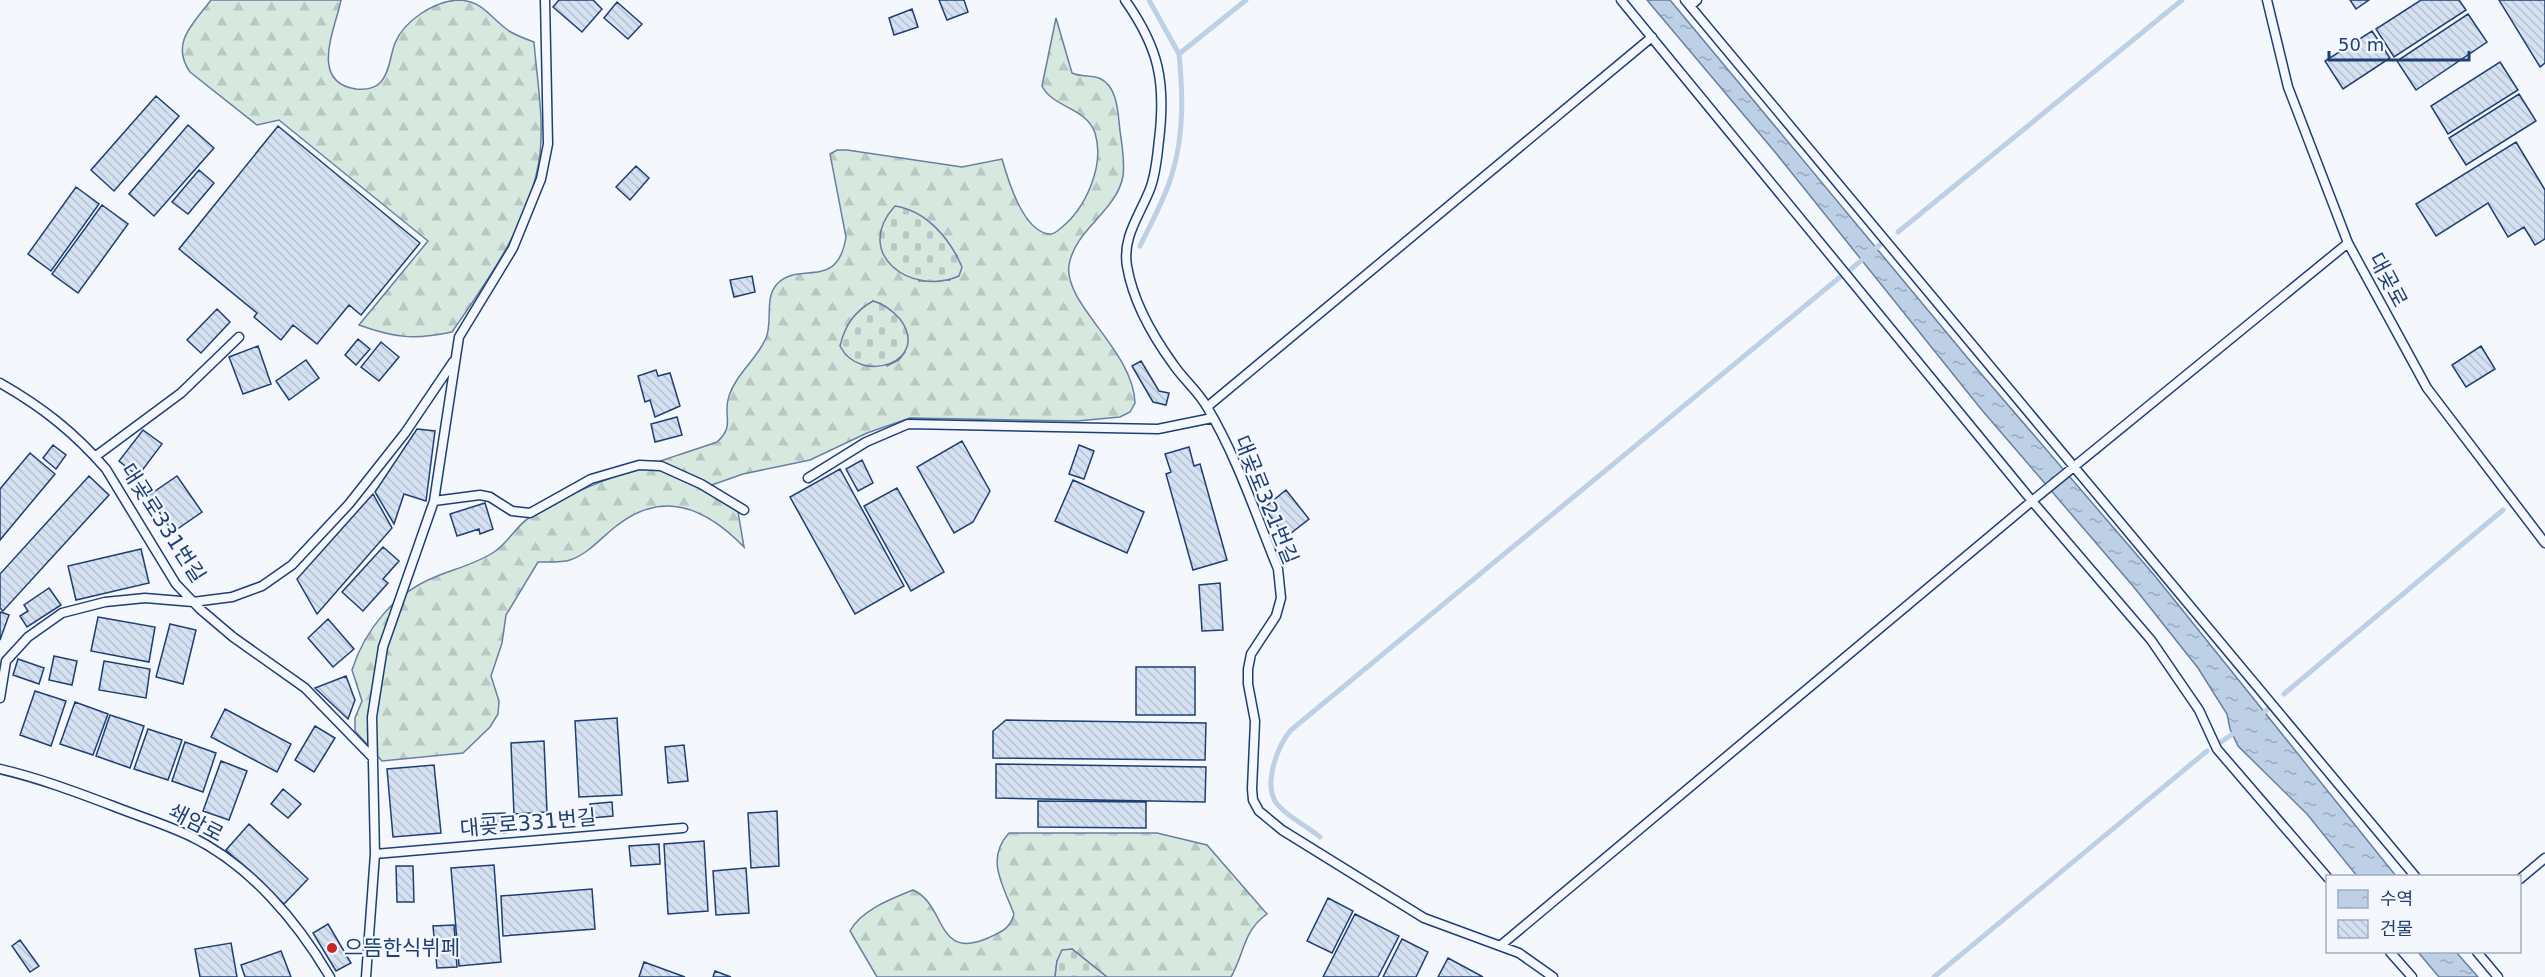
<svg xmlns="http://www.w3.org/2000/svg" width="2545" height="977" font-family="'DejaVu Sans','Noto Sans KR',sans-serif">
  <style>
    .forest { fill: url(#forest-firs); stroke: #687fa3; stroke-width: 1.5; fill-rule: evenodd }
    .cemetery { fill: url(#cemetery-stones); stroke: #687fa3; stroke-width: 1.5 }
    .water { fill: url(#water-ripples); stroke: #687fa3; stroke-width: 1.5 }
    .lines { fill: none; stroke-linecap: round; stroke-linejoin: round }
    .stream { stroke: #bed0e5; stroke-width: 5 }
    .building { fill: url(#building-back-hatch); stroke: #1d3f73; stroke-width: 1.5 }
    .lane-casing { stroke: #1d3f73; stroke-width: 11 }
    .lane { stroke: #f4f7fb; stroke-width: 8 }
    .poi-dot { fill: #c62828; stroke: #f4f7fb; stroke-width: 2 }
    .labels { text-anchor: middle; stroke-width: 4.5; stroke-linejoin: round; paint-order: stroke }
    .street-label { font-size: 21px; fill: #1d3f73; stroke: #f4f7fb }
    .poi-label { font-size: 21px; fill: #1d3f73; stroke: #f4f7fb; text-anchor: start }
  </style>
  <defs>
    <pattern id="forest-firs" width="22" height="20" patternUnits="userSpaceOnUse" patternTransform="scale(1.5)"><rect width="22" height="20" fill="#d7e8df"/><path d="M5 1l3.5 6h-7zM16 11l3.5 6h-7z" fill="#b8c8c3"/></pattern>
    <pattern id="cemetery-stones" width="16" height="16" patternUnits="userSpaceOnUse" patternTransform="scale(1.5)"><rect width="16" height="16" fill="#d7e8df"/><path d="M2 7V4a2 2 0 0 1 4 0v3zM10 15v-3a2 2 0 0 1 4 0v3z" fill="#b8c8c3"/></pattern>
    <pattern id="water-ripples" width="26" height="14" patternUnits="userSpaceOnUse" patternTransform="scale(1.5)"><rect width="26" height="14" fill="#bed0e5"/><path d="M2 4q2-2 4 0t4 0M15 11q2-2 4 0t4 0" fill="none" stroke="#9aaabe"/></pattern>
    <pattern id="building-back-hatch" width="6" height="6" patternUnits="userSpaceOnUse" patternTransform="scale(1.5)"><rect width="6" height="6" fill="#d5e0f0"/><path d="M-1 5l2 2M0 0l6 6M5-1l2 2" fill="none" stroke="#b6c1d1"/></pattern>
  </defs>
  <rect width="100%" height="100%" fill="#f4f7fb"/>
  <path class="forest" d="M211,0H341C336,27 308,82 356,89C365,90 375,88 381,82C390,71 390,56 395,43C404,21 433,2 457,0C483,0 490,18 509,31C517,36 526,39 534,42C537,81 545,122 539,161C528,225 488,280 452,332C414,340 395,338 359,325L428,241L279,120L257,125L190,72C170,43 193,24 211,0Z
    M1056,18L1072,73C1081,77 1090,75 1099,78C1118,86 1118,113 1120,131C1122,145 1125,161 1123,176C1117,211 1075,229 1069,265C1063,304 1134,351 1135,403L1130,412L1120,417L1077,421L910,418L867,433L810,460L743,474L706,487L737,506L744,547C705,507 662,489 615,527C601,538 588,554 570,560C560,563 549,562 538,562L506,615L502,643L491,676L499,701L498,714L490,727L463,753L382,761L355,731V718L362,701L352,670C365,629 395,593 435,577C454,569 476,564 494,552C508,543 516,526 530,517C587,481 654,464 717,442C736,425 722,416 729,396C736,374 757,359 766,338C773,322 764,298 777,284C800,260 837,292 846,237L830,154L837,150H847L962,167L1002,159C1008,180 1023,231 1049,234C1054,235 1057,231 1061,228C1086,208 1105,165 1095,133C1086,107 1053,108 1042,86ZM933,225L957,256L950,280L919,281ZM873,301C899,308 899,329 905,352L899,360L887,366Z
    M1009,833H1157L1207,845L1267,914C1243,931 1245,952 1231,977H1107L1072,949L1057,961L1055,977H877L850,931C861,910 891,899 913,890C947,905 935,961 988,938C1001,932 1010,929 1014,914C1003,885 985,859 1009,833Z"/>
  <path class="cemetery" d="M895,206C927,211 950,239 962,267L959,276C910,297 852,253 895,206Z
    M873,301C884,304 892,310 900,319C932,362 860,386 840,346C845,325 854,312 873,301Z
    M1072,949L1107,977H1055L1057,961L1062,950Z"/>
  <path class="water" d="M1647,0H1670L1971,362L2155,576L2396,876H2357L2307,814L2238,746L2230,729L2227,714L2198,668L2133,586L1981,409L1775,152Z
    M2418,952H2456L2478,977H2439Z"/>
  <g class="lines">
    <path class="stream" d="M1149,0L1179,54
      M1898,232L2182,0
      M1140,246C1151,223 1165,199 1172,174C1184,136 1183,94 1179,54L1246,0
      M1851,269L1881,244
      M2284,694L2503,510
      M2260,716L2269,708
      M2221,742L2237,731
      M1320,837C1307,826 1284,815 1275,801C1264,781 1278,745 1291,730L1840,277
      M1934,977L2207,751"/>
  </g>
  <path class="building" d="M559,0H593L602,9L582,32L553,7Z
    M939,0H964L968,12L947,20Z
    M2350,0H2369L2356,9Z
    M2421,0H2459L2466,10L2394,57L2376,29Z
    M2499,0H2545V63L2540,67Z
    M617,2L642,24L628,39L604,18Z
    M912,9L918,27L894,35L889,18Z
    M2468,14L2487,42L2416,90L2397,61Z
    M2372,31L2390,58L2343,89L2325,61Z
    M2500,62L2518,90L2448,134L2431,106Z
    M2519,94L2536,121L2466,165L2449,138Z
    M156,96L179,116L114,191L91,170Z
    M188,125L214,148L154,216L129,194Z
    M278,126L420,243L361,315L349,305L317,344L293,325L281,340L254,317L257,313L179,249Z
    M2516,142L2545,190V239L2535,245L2524,227L2508,237L2488,203L2436,236L2416,204Z
    M636,166L649,178L630,200L616,187Z
    M199,170L214,183L188,214L172,202Z
    M76,187L99,204L51,271L28,254Z
    M102,205L128,224L78,293L52,274Z
    M752,276L755,292L734,297L730,280Z
    M217,309L230,322L201,353L187,340Z
    M358,339L370,349L356,365L345,355Z
    M381,342L399,357L379,381L361,367Z
    M258,346L271,384L243,394L229,357Z
    M2481,346L2495,369L2466,387L2452,365Z
    M306,360L319,378L289,400L276,381Z
    M1141,361L1159,391L1169,393L1166,405L1153,402L1132,366Z
    M656,370L658,376L670,373L680,406L655,417L650,400L645,402L638,376Z
    M677,417L682,435L655,442L651,424Z
    M417,429L435,431L426,501L404,494L394,524L375,492Z
    M143,430L162,444L138,476L119,461Z
    M962,441L990,491L973,522L954,533L917,467Z
    M53,445L66,455L56,469L43,458Z
    M1079,445L1094,451L1084,479L1069,474Z
    M1189,447L1194,466L1200,464L1227,560L1193,570L1166,474L1171,472L1165,454Z
    M30,453L55,474L0,540V489Z
    M862,460L873,483L858,491L846,469Z
    M840,469L904,586L855,614L790,497Z
    M89,476L109,495L3,611L0,608V574Z
    M177,476L202,512L173,532L148,496Z
    M1073,480L1144,512L1127,553L1055,521Z
    M897,488L944,572L911,591L864,506Z
    M1286,490L1309,519L1286,537L1264,508Z
    M373,494L392,528L317,614L297,579Z
    M485,503L493,529L480,534L479,529L457,536L450,514Z
    M383,547L399,561L383,579L388,583L363,611L342,592Z
    M141,549L149,583L76,600L68,566Z
    M1220,583L1223,630L1202,631L1199,585Z
    M49,588L61,605L27,627L20,616L28,611L24,605Z
    M1,612L9,615L0,640V614Z
    M98,617L155,627L149,662L91,651Z
    M328,619L354,649L333,667L308,638Z
    M170,624L196,630L183,684L156,677Z
    M54,656L77,661L72,685L49,680Z
    M18,659L44,668L39,684L13,675Z
    M104,661L150,669L146,698L99,690Z
    M1136,667H1195V715H1136Z
    M346,676L355,700L348,719L315,688Z
    M35,691L66,701L51,746L20,735Z
    M75,702L108,714L93,755L60,744Z
    M225,709L291,744L277,772L211,737Z
    M110,715L144,726L130,768L96,756Z
    M617,718L622,795L579,797L575,721Z
    M1006,720L1206,723L1205,760L993,758V731Z
    M315,726L335,738L314,772L295,760Z
    M148,729L182,740L168,780L134,769Z
    M544,741L547,812L514,814L511,743Z
    M185,742L216,753L203,792L172,781Z
    M684,745L688,781L668,783L665,747Z
    M221,761L247,771L229,820L203,811Z
    M996,764L1206,767L1205,802L996,798Z
    M434,765L441,833L393,837L387,769Z
    M283,789L301,804L288,818L271,804Z
    M1038,801L1146,802V828L1038,827Z
    M612,802L613,816L591,818L590,804Z
    M777,811L779,866L751,868L748,813Z
    M505,813L506,833L484,834L483,814Z
    M249,824L308,879L284,904L226,850Z
    M704,841L708,911L668,914L664,844Z
    M659,844L660,864L631,866L629,846Z
    M494,865L501,962L459,966L451,868Z
    M396,866H413L414,902H397Z
    M746,868L749,913L716,915L713,871Z
    M592,889L595,929L503,936L501,896Z
    M1328,898L1353,911L1332,953L1307,941Z
    M1355,914L1399,936L1378,977H1323Z
    M328,924L351,963L336,971L313,933Z
    M454,925L457,967L437,968L433,926Z
    M1402,939L1428,952L1416,977H1383Z
    M20,940L39,966L30,972L12,946Z
    M231,943L237,977H200L195,949Z
    M281,951L291,977H245L241,965Z
    M1448,958L1483,977H1438Z
    M644,962L685,977H639Z
    M715,971L731,977H713Z"/>
  <g class="lines">
    <g class="lane-casing">
      <path id="lane" d="M1125,0C1159,48 1166,82 1159,140C1157,157 1156,174 1150,189C1140,215 1122,237 1127,266C1133,302 1152,335 1173,364C1183,379 1198,391 1207,407C1237,457 1256,515 1278,569L1281,598L1276,616L1251,654L1248,669V684L1255,721L1252,789L1253,800L1259,811L1282,830L1424,918L1519,953L1553,977
        M1621,0L2032,501L2151,640L2199,710L2217,749L2328,878
        M1685,0L2415,876
        M2267,0L2288,87L2348,243L2427,388L2545,543
        M1690,6L1697,0
        M0,383C42,407 74,432 106,469L176,584L200,609L233,637L305,688L373,758
        M1207,407L1652,37
        M96,456L181,393L239,337
        M808,478L866,442L908,424L1158,429L1212,418
        M434,501L480,495L490,497L512,511L530,513L591,479L639,465L661,466L701,484L744,510
        M0,698L6,661L28,637L62,613L105,602L145,598L193,602L232,597L262,586L292,565L349,504L405,433L453,362
        M0,769C39,778 76,792 113,806C138,816 165,824 190,836C250,865 297,921 330,977
        M375,854L683,828
        M2520,879L2545,858
        M1500,946L2032,501L2348,243
        M2390,952L2412,977
        M2477,952L2498,977
        M366,977L375,854L372,717L383,647L434,501L459,337L513,248L541,179L548,144L545,0"/>
    </g>
    <use href="#lane" class="lane"/>
  </g>
  <circle class="poi-dot" cx="332" cy="948" r="6"/>
  <g class="labels">
    <g class="street-label">
      <text transform="translate(2388 280) rotate(62)" y="7">대곶로</text>
      <text transform="translate(1266 500) rotate(68)" y="7">대곶로321번길</text>
      <text transform="translate(163 523) rotate(57)" y="7">대곶로331번길</text>
      <text transform="translate(196 823) rotate(27)" y="7">쇄암로</text>
      <text transform="translate(528 823) rotate(-5)" y="7">대곶로331번길</text>
    </g>
    <g class="poi-label">
      <text x="344" y="955">으뜸한식뷔페</text>
    </g>
  </g>
  <rect x="2326" y="875" width="195" height="78" fill="#f4f7fb" stroke="#9eadc5" stroke-width="1.5"/>
  <rect x="2338" y="890" width="30" height="18" fill="url(#water-ripples)" stroke="#9eadc5" stroke-width="1.5"/>
  <text x="2380" y="905" font-size="18" fill="#1d3f73">수역</text>
  <rect x="2338" y="920" width="30" height="18" fill="url(#building-back-hatch)" stroke="#9eadc5" stroke-width="1.5"/>
  <text x="2380" y="935" font-size="18" fill="#1d3f73">건물</text>
  <path d="M2329 51v9h140v-9" fill="none" stroke="#1d3f73" stroke-width="3"/>
  <text x="2338" y="51" font-size="18" fill="#1d3f73" stroke="#f4f7fb" stroke-width="4.5" paint-order="stroke">50 m</text>
</svg>
